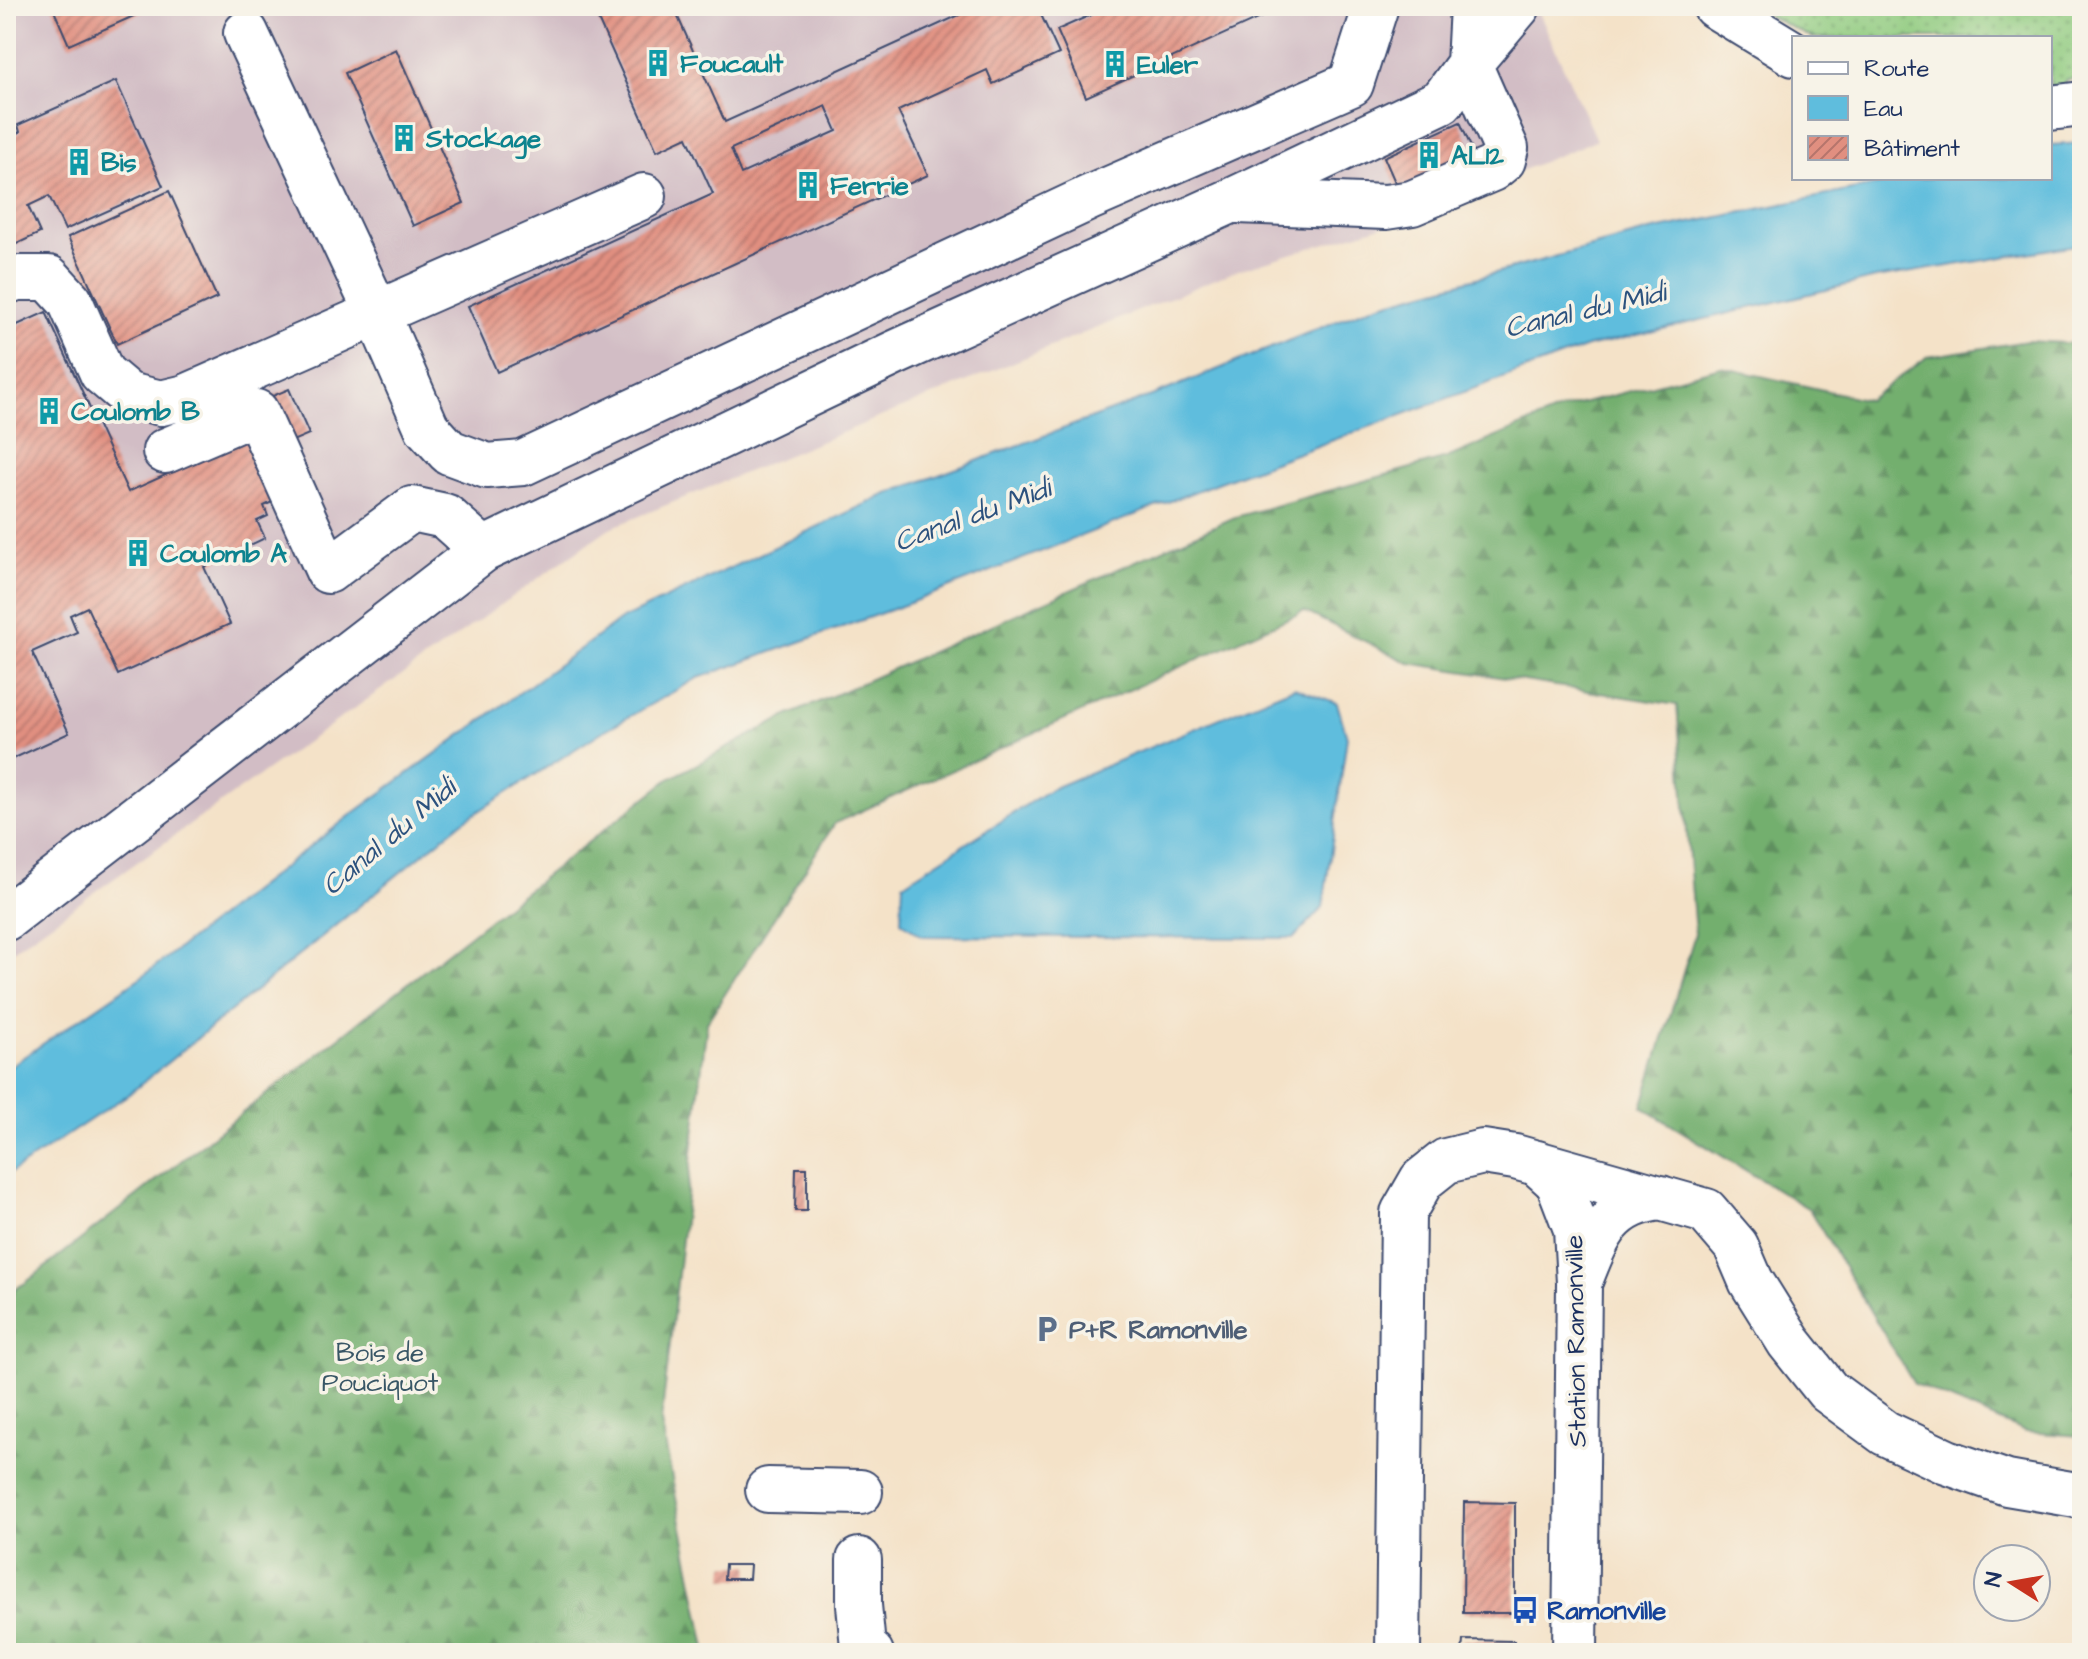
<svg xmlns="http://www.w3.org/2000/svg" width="2088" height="1659" font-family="'Architects Daughter',sans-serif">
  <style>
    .industrial { fill: #d2bdc5 }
    .grass { fill: url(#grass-dots); stroke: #557d6e; stroke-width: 2 }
    .forest { fill: url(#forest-firs); stroke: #476f66; stroke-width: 2 }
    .water { fill: #5fbddd; stroke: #3d769e; stroke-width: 2 }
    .building { fill: url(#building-hatch); fill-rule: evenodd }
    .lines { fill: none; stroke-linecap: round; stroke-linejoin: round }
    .minor-casing { stroke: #3c4a6e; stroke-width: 48 }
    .minor { stroke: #fff; stroke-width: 44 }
    .labels { text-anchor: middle; stroke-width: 7; stroke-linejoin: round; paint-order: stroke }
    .culture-label { font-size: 26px; font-weight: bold; fill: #0d838f; stroke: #f7f3e8; text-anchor: start }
    .service-label { font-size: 26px; font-weight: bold; fill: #4e5e75; stroke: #f7f3e8; text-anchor: start }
    .street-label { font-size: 26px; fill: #1b2f5e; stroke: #f7f3e8 }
    .park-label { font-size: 26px; fill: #385666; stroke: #f7f3e8 }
    .transit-label { font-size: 26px; font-weight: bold; fill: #164399; stroke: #f7f3e8; text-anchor: start }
    .water-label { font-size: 28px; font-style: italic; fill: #2c527e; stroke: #f7f3e8 }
  </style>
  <defs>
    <pattern id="grass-dots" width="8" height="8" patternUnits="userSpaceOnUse" patternTransform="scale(2)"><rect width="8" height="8" fill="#8fcb7f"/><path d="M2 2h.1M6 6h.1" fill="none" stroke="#74a56b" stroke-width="1.8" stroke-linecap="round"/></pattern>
    <pattern id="forest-firs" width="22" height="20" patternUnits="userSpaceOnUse" patternTransform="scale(2)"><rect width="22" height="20" fill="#73af6e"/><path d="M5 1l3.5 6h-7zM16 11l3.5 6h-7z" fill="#5e8f5e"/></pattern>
    <pattern id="building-hatch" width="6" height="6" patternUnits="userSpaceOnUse" patternTransform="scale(2)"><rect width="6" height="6" fill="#e18f80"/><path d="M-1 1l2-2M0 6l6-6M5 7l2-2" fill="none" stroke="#b6756c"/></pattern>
  </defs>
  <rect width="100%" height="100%" fill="#f7f3e8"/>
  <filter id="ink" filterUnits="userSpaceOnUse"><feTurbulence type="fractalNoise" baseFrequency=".0125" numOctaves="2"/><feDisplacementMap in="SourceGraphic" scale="16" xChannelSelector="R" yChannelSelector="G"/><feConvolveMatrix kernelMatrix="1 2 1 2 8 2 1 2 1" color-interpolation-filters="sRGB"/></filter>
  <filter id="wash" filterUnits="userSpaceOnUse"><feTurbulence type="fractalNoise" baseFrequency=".006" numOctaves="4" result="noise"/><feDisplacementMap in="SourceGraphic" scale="32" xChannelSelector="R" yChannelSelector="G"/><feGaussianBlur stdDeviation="1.8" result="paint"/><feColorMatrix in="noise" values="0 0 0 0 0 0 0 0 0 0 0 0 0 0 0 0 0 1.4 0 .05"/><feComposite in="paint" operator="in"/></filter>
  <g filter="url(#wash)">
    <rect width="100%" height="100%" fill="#f4e2c8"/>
    <path class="industrial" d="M6,6H1536L1596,140L1398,221L1235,271L608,529L6,955Z"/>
    <path class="grass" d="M1750,6H2082V78L2065,80L2066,89L2050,90V38H1812Z"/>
    <path class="forest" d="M2027,341L2082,344V1436L2025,1432L1914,1384L1809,1209L1642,1107L1695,934L1677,705L1409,663L1304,611L835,823L707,1022L661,1422L707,1653H6V1293L24,1284L669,779L785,717L1235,517L1447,458L1562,409L1721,367L1868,400L1927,357Z"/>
    <path class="water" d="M2082,143V244L1876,278L1587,347L1219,482L907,604L698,678L600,733L462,822L129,1094L6,1176V1069L144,975L351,815L620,620L885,495L1162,392L1377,305L1650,231L1911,178H2050V145Z
      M1294,687L1337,703L1347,737L1323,907L1294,938L922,936L901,921L903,884L1051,789Z"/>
    <g id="blocks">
      <path class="building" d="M52,6H156L69,45Z
        M592,6H673L725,122L979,6H1037L1059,54L993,84L987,70L898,111L928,175L497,372L468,306L713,194L687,137L657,151ZM826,106L837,131L741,174L731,149Z
        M1111,6H1286L1086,97L1057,30Z
        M396,49L464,203L413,226L345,73Z
        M116,81L163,186L65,230L49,196L28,206L40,233L6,249V139L20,132L18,125Z
        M1460,122L1474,154L1398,189L1384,157Z
        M169,191L217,298L117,344L68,237Z
        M46,312L128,492L252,436L280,498L264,506L268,516L257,521L265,538L204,567L230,624L118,675L87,607L70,615L77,632L32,652L69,733L6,762V330Z
        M289,389L309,434L283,445L263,400Z
        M796,1168H807V1211H795Z
        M1464,1502L1515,1503V1613H1463Z
        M725,1565H750L749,1579H724Z
        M1463,1640L1514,1641V1653H1462Z"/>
    </g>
  </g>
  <g filter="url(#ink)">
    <use href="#blocks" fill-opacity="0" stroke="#3c4a6e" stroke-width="2"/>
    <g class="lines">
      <g class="minor-casing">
        <path id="minor" d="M1715,6L1794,54
          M246,33L377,313L427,428L449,452L487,466L523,463L1089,198L1351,84L1376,6
          M2050,108L2082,104
          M1238,201L1386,207L1412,203L1492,169L1503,160L1506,148L1469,64L1472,6
          M6,282L16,278H49L70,301L102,373L128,395L161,403L186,397L644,196
          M165,451L256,412L328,571L412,509L445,516L483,550
          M6,918L483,550L895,353L1231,201L1442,101L1469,64L1518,6
          M1537,1163L1558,1182L1576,1229L1579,1283L1575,1653
          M1580,1281C1597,1238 1608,1203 1661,1198
          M768,1490L860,1492
          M859,1560V1605L863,1647L871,1653
          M1398,1653L1403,1213L1422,1180L1446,1161L1483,1152L1515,1157L1706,1211L1736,1246L1751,1281L1789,1342L1828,1391L1885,1433L1947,1462L2007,1483L2082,1496"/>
      </g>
      <use href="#minor" class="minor"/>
    </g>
  </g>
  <defs>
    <g id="building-bare" transform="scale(2.16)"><path d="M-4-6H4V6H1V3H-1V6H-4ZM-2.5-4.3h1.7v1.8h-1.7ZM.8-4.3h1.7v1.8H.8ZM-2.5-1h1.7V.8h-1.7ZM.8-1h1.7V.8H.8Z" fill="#0f9aa8" stroke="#f7f3e8" stroke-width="2.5" paint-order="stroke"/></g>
    <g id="parking-bare" transform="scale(2.16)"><path d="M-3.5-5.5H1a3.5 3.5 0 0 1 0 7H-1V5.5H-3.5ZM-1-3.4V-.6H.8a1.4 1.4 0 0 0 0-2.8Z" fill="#5c6f8a" stroke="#f7f3e8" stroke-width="2.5" paint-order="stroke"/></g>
    <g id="bus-bare" transform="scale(2.16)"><path d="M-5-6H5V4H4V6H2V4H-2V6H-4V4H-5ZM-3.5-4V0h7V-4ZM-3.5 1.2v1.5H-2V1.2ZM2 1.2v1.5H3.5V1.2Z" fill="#1a4fb4" stroke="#f7f3e8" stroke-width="2.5" paint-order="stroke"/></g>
  </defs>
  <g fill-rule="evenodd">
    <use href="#building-bare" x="658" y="63"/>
    <use href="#building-bare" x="1115" y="64"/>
    <use href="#building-bare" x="404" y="138"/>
    <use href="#building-bare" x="1429" y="155"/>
    <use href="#building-bare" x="79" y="162"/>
    <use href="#building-bare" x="808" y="185"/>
    <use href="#building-bare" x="49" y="411"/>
    <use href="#building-bare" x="138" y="553"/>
    <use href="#parking-bare" x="1047" y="1329"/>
    <use href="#bus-bare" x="1525" y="1610"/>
  </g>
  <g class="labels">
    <g class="culture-label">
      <text x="680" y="72">Foucault</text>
      <text x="1137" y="73">Euler</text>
      <text x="426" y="147">Stockage</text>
      <text x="1451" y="164">AL12</text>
      <text x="101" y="171">Bis</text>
      <text x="830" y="194">Ferrie</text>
      <text x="71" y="420">Coulomb B</text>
      <text x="160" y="562">Coulomb A</text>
    </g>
    <g class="service-label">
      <text x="1069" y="1338">P+R Ramonville</text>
    </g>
    <g class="street-label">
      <text transform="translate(1575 1341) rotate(-91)" y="9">Station Ramonville</text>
    </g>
    <g class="park-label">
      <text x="380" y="1361">Bois de<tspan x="380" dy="30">Pouciquot</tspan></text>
    </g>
    <g class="transit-label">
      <text x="1547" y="1619">Ramonville</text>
    </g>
    <g class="water-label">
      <text transform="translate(1585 309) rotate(-13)" y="10">Canal du Midi</text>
      <text transform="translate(972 514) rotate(-20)" y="10">Canal du Midi</text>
      <text transform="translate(388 836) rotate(-40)" y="10">Canal du Midi</text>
    </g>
  </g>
  <rect width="2088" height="1659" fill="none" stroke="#f7f3e8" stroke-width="32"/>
  <rect x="1792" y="36" width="260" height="144" fill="#f7f3e8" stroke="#9fa5b1" stroke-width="2"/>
  <rect x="1808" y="62" width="40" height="12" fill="#ffffff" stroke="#9fa5b1" stroke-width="2"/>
  <text x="1864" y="76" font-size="24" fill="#1b2f5e">Route</text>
  <rect x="1808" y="96" width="40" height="24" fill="#5fbddd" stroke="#9fa5b1" stroke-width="2"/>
  <text x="1864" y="116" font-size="24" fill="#1b2f5e">Eau</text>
  <rect x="1808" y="136" width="40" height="24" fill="url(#building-hatch)" stroke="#9fa5b1" stroke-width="2"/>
  <text x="1864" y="156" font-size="24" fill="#1b2f5e">Bâtiment</text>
  <g transform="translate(2012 1583) rotate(281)"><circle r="38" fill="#f7f3e8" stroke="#9fa5b1" stroke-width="2"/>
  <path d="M0-6L14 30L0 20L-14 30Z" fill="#c8321e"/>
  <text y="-12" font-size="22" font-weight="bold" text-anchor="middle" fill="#1b2f5e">N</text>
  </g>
</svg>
